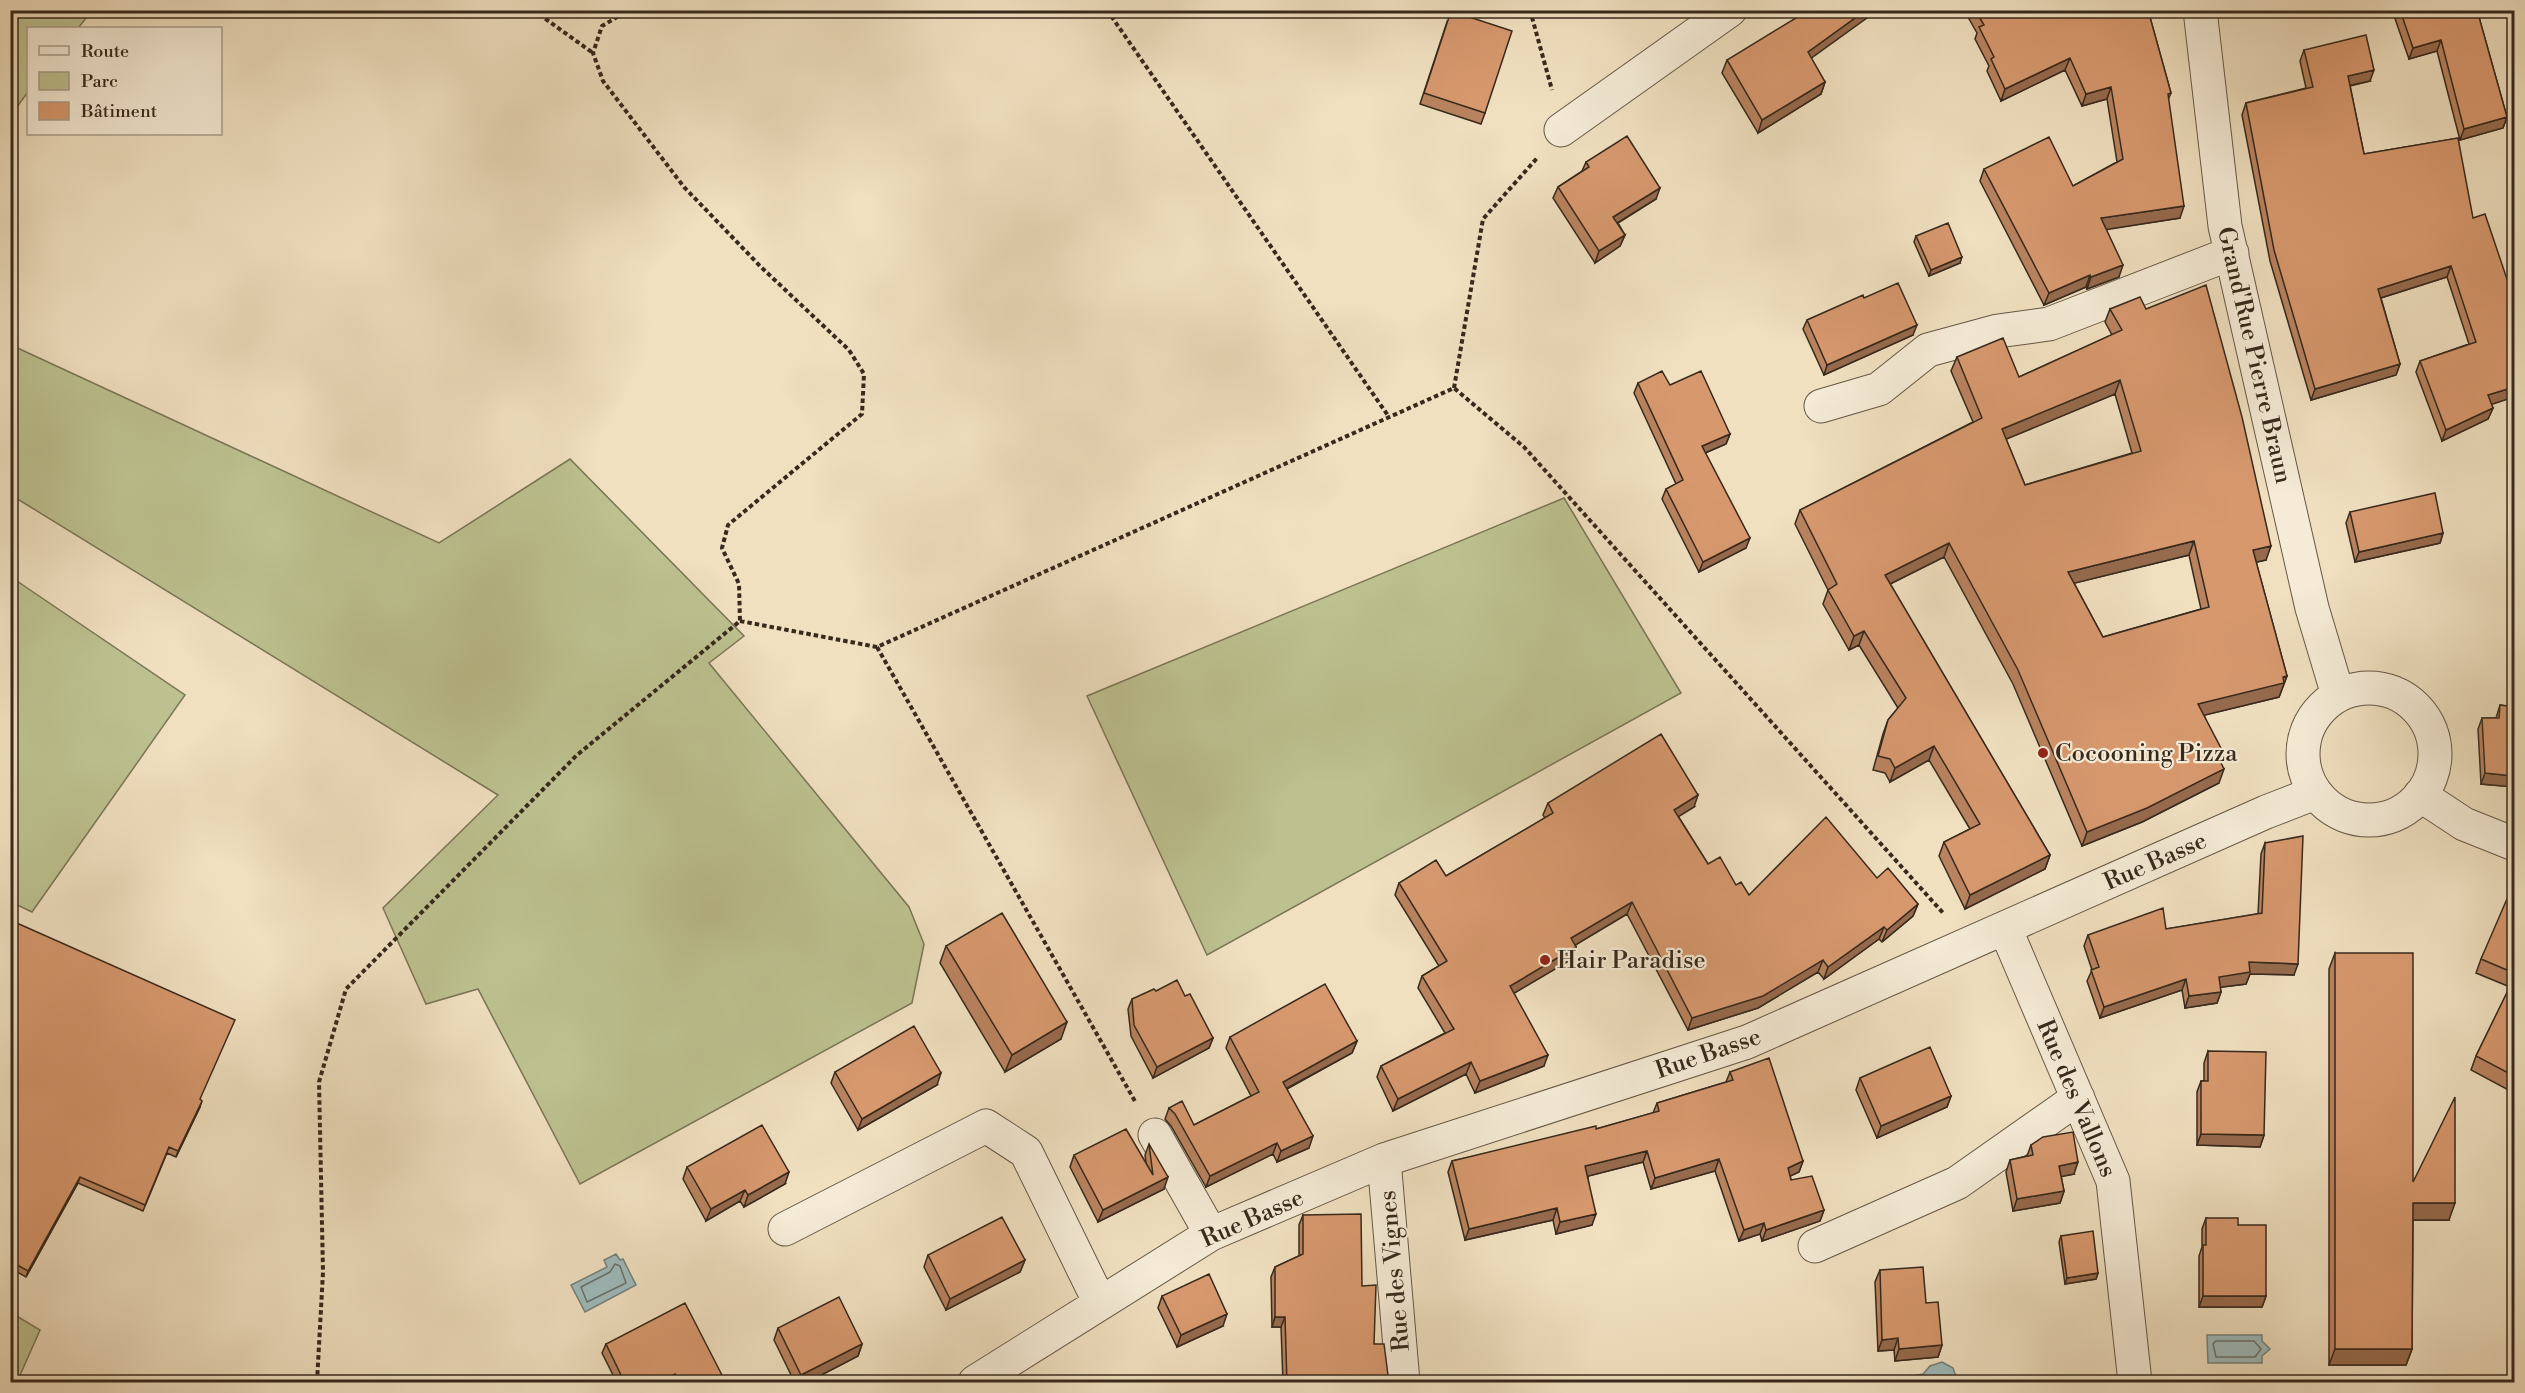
<svg xmlns="http://www.w3.org/2000/svg" width="2525" height="1393" font-family="'Libre Bodoni',serif">
  <style>
    .green { fill: #bdc190; stroke: #7a7556; stroke-width: 1.5 }
    .water { fill: #9ebbbc; stroke: #75817c; stroke-width: 1.5 }
    .lines { fill: none; stroke-linecap: round; stroke-linejoin: round }
    .shore { stroke: #6a726c; stroke-width: 1.5 }
    .minor-casing { stroke: #655745; stroke-width: 35 }
    .path { stroke: #37291c; stroke-width: 4; stroke-dasharray: 4.5 3; stroke-linecap: butt }
    .minor { stroke: #f5ebd6; stroke-width: 33 }
    .wall { fill: #b9835f; stroke: #37291c; stroke-width: 1.5; fill-rule: evenodd }
    .shaded-wall { fill: #966a4d; stroke: #37291c; stroke-width: 1.5 }
    .building { fill: #d7986e; stroke: #37291c; stroke-width: 1.5; fill-rule: evenodd }
    .poi-dot { fill: #8f2418; stroke: #f5ebd6; stroke-width: 2 }
    .labels { text-anchor: middle; stroke-width: 4.5; stroke-linejoin: round; paint-order: stroke }
    .street-label { font-size: 24px; fill: #37291c; stroke: #f5ebd6 }
    .poi-label { font-size: 24px; fill: #37291c; stroke: #f5ebd6; text-anchor: start }
  </style>
  <rect width="100%" height="100%" fill="#f0e0c0"/>
  <filter id="stains"><feTurbulence type="fractalNoise" baseFrequency=".00333" numOctaves="4"/><feColorMatrix values="0 0 0 0 .2 0 0 0 0 .09 0 0 0 0 .02 0 0 0 .5 -.17"/></filter>
  <radialGradient id="worn" r=".72"><stop offset=".6" stop-color="#630" stop-opacity="0"/><stop offset="1" stop-color="#630" stop-opacity=".3"/></radialGradient>
  <path class="green" d="M11,10L92,11L78,28H28V92L11,115Z
    M11,345L439,543L570,459L744,636L709,663L909,907L924,944L912,1003L580,1184L478,989L426,1004L383,908L498,795L11,495Z
    M1564,498L1681,693L1207,955L1087,696Z
    M11,577L185,695L32,912L11,902Z
    M10,1312L40,1330L17,1382H11Z"/>
  <path class="water" d="M616,1254L620,1260L623,1259L636,1285L585,1312L571,1285L607,1267L604,1260Z
    M2262,1335V1341L2270,1349L2262,1356V1363H2208L2207,1335Z
    M1942,1362L1953,1368L1958,1382H1900L1906,1377L1923,1374L1930,1366Z"/>
  <g class="lines">
    <path class="shore" d="M615,1264L620,1266L626,1283L587,1302L581,1287L610,1272Z
      M2216,1341H2254L2261,1349L2255,1357H2216L2213,1344Z"/>
    <g class="minor-casing">
      <path id="minor" d="M2200,10L2225,226L2312,608L2338,695
        M1561,130L1730,10
        M1821,406L1879,389L1928,350L1998,331L2049,324L2232,253
        M2303 754a66 66 0 1 1 132 0a66 66 0 1 1-132 0Z
        M2420,795L2464,824L2514,844
        M2005,928L2113,1181L2135,1382
        M1155,1135L1211,1234
        M1384,1160L1403,1382
        M785,1229L986,1126L1026,1152L1100,1303
        M1815,1246L1957,1183L2078,1098
        M975,1382L1211,1234L1384,1160L1747,1042L2266,812L2315,793"/>
    </g>
    <path class="path" d="M533,10L593,53
      M1107,10L1389,417
      M1530,10L1552,90
      M1454,388L1483,219L1538,157
      M740,621L877,647L1454,388L1524,447L1944,914
      M877,647L1136,1103
      M317,1382L323,1272L319,1082L346,989L577,755L740,621L739,584L722,548L728,525L862,414L864,374L849,350L761,267L684,187L603,81L593,53L602,26L629,10"/>
    <use href="#minor" class="minor"/>
  </g>
  <path class="wall" d="M1964,10H2148L2171,93L2168,100L2180,218L2106,229L2119,277L2087,289L2086,287L2044,305L1980,181L1984,169L2073,186L2117,162L2107,99L2082,106L2065,70L2001,101L1987,71L1989,66L1975,39L1977,33Z
    M2392,10H2477L2507,117L2503,128L2460,140L2437,51L2409,59Z
    M1447,22L1485,113L1481,124L1420,104Z
    M2304,50L2370,81L2350,86L2364,154L2458,138L2491,404L2493,408L2488,419L2442,441L2416,372L2420,361L2469,344L2447,277L2381,298L2400,364L2396,375L2311,400L2270,261L2242,115L2246,103L2306,88L2300,61Z
    M1811,58L1825,82L1821,94L1758,133L1722,73L1727,60Z
    M1586,162L1656,199L1618,223L1625,235L1620,246L1595,263L1553,198L1558,187L1582,171Z
    M1916,236L1960,263L1929,276L1914,242Z
    M1864,298L1913,335L1824,375L1803,329L1807,320Z
    M2110,309L2266,560L2256,562L2287,676L2279,697L2204,715L2220,761L2219,783L2142,822L2082,846L2013,684L1944,557L1890,584L2050,855L2045,869L1965,909L1939,856L1944,842L1970,829L1929,760L1890,782L1885,773L1873,770L1883,734L1888,720L1898,708L1859,645L1849,650L1823,604L1828,590L1795,524L1800,510L1973,422L1951,371L1957,357L2019,377L2112,335L2105,322ZM2115,394L2132,453L2025,485L2006,439ZM2189,555L2201,609L2103,637L2074,583Z
    M1638,383L1670,385L1730,434L1726,444L1705,453L1746,548L1699,572L1662,499L1666,489L1676,484L1634,393Z
    M2350,512L2443,533L2440,543L2355,562L2346,523Z
    M2500,705L2514,707V787L2481,784L2478,729L2482,718H2496Z
    M1548,803L1694,807L1678,816L1708,864L1749,895L1877,878L1918,904L1913,916L1882,942L1879,939L1824,979L1818,972L1758,1008L1688,1030L1627,914L1575,945L1576,947L1572,959L1514,993L1544,1066L1475,1093L1466,1074L1393,1111L1377,1077L1381,1066L1445,1033L1418,988L1422,976L1439,966L1395,895L1399,883L1446,876L1545,818L1543,815Z
    M2265,843L2294,975L2250,974L2246,984L2220,987L2221,992L2217,1003L2185,1008L2182,990L2100,1018L2087,981L2092,970L2084,946L2088,935L2166,929L2258,914L2261,854Z
    M2514,894V1093L2471,1070L2476,1056L2510,987L2476,973L2481,959Z
    M10,920L200,1100V1107L176,1157L167,1153L143,1211L78,1183L26,1277L10,1268Z
    M946,946L1061,1039L1005,1072L940,963Z
    M2335,953L2413,1182L2449,1220H2413L2412,1349L2406,1365H2329V969Z
    M1156,991L1213,1038L1209,1048L1153,1078L1131,1036L1128,1009L1132,999Z
    M1230,1037L1357,1041L1352,1053L1287,1089L1309,1148L1277,1162L1273,1154L1206,1187L1171,1126L1165,1119L1169,1108L1194,1125L1251,1096L1226,1048Z
    M2208,1051L2264,1135L2260,1147L2197,1145V1092L2201,1081H2204V1063Z
    M835,1072L937,1085L858,1130L831,1083Z
    M1730,1072L1803,1161L1799,1172L1790,1176L1791,1180L1824,1210L1820,1221L1762,1241L1760,1234L1739,1241L1715,1171L1651,1189L1643,1162L1588,1176L1592,1225L1556,1234L1553,1220L1465,1240L1448,1172L1452,1161L1596,1129L1653,1113L1657,1103L1726,1082Z
    M1860,1078L1951,1096L1947,1107L1877,1138L1856,1090Z
    M1149,1144L1164,1189L1098,1222L1070,1167L1074,1155L1146,1163L1145,1155Z
    M2031,1145L2074,1174L2061,1176L2064,1191L2060,1203L2013,1211L2006,1172L2010,1160L2027,1156Z
    M687,1167L785,1184L744,1207L740,1201L706,1221L683,1179Z
    M1303,1215L1362,1286L1374,1344L1389,1383H1283L1281,1327H1272L1271,1277L1275,1267L1299,1256V1225Z
    M2206,1218L2238,1225L2266,1296L2262,1307H2199V1256L2202,1247V1229Z
    M2061,1236L2098,1273L2096,1279L2065,1284L2059,1242Z
    M928,1255L1025,1260L1020,1272L946,1310L924,1267Z
    M1880,1270L1926,1303L1942,1345L1938,1357L1895,1361L1894,1350L1878,1351L1875,1282Z
    M1162,1296L1223,1326L1177,1347L1158,1308Z
    M778,1328L862,1344L858,1356L806,1383H795L774,1340Z
    M606,1344L726,1383H617L602,1353Z"/>
  <path class="shaded-wall" d="M1866,10H1878L1803,64L1808,52Z
    M2441,40L2437,51L2409,59L2413,48Z
    M2070,58L2065,70L2001,101L2005,89Z
    M2374,70L2370,81L2343,87L2348,76Z
    M1825,82L1821,94L1758,133L1762,120Z
    M2111,87L2107,99L2082,106L2086,94Z
    M2507,117L2503,128L2460,140L2464,129Z
    M1660,188L1656,199L1609,228L1613,217Z
    M2184,206L2180,218L2097,231L2101,218Z
    M1625,235L1620,246L1595,263L1599,251Z
    M1962,257L1960,263L1929,276L1931,270Z
    M2123,265L2119,277L2087,289L2091,277Z
    M2451,266L2447,277L2374,300L2378,289Z
    M2090,275L2086,287L2044,305L2049,293Z
    M1917,325L1913,335L1824,375L1827,365Z
    M2400,364L2396,375L2311,400L2315,389Z
    M2120,380L2115,394L1997,443L2002,429Z
    M2514,387V397L2484,407L2488,395Z
    M2493,408L2488,419L2442,441L2446,430Z
    M1730,434L1726,444L1698,456L1702,446Z
    M2443,533L2440,543L2355,562L2359,552Z
    M1750,538L1746,548L1699,572L1703,562Z
    M2194,541L2189,555L2063,586L2068,572Z
    M1949,543L1944,557L1880,589L1885,575Z
    M2271,546L2266,560L2248,564L2253,550Z
    M1864,631L1859,645L1849,650L1854,636Z
    M2287,676L2279,697L2193,718L2198,704Z
    M1934,746L1929,760L1890,782L1895,768Z
    M2223,752L2218,766L2217,755Z
    M2224,769L2219,783L2142,822L2082,846L2087,832Z
    M2485,773L2514,776V787L2481,784Z
    M1698,795L1694,807L1670,822L1674,810Z
    M2050,855L2045,869L1965,909L1970,895Z
    M1632,902L1627,914L1567,950L1571,938Z
    M1918,904L1913,916L1882,942L1887,930Z
    M1884,927L1879,939L1824,979L1828,967Z
    M1576,947L1572,959L1506,998L1510,986Z
    M1823,960L1818,972L1758,1008L1688,1030L1692,1018Z
    M2249,962L2298,964L2294,975L2250,974L2246,984L2215,988L2219,977Z
    M2186,979L2182,990L2100,1018L2104,1007Z
    M2221,992L2217,1003L2185,1008L2189,996Z
    M1067,1022L1061,1039L1005,1072L1012,1055Z
    M1213,1038L1209,1048L1153,1078L1157,1067Z
    M1357,1041L1352,1053L1278,1093L1283,1082Z
    M1548,1055L1544,1066L1475,1093L1480,1081Z
    M1471,1062L1466,1074L1393,1111L1398,1099Z
    M941,1073L937,1085L858,1130L862,1119Z
    M1951,1096L1947,1107L1877,1138L1881,1126Z
    M202,1101L200,1107L176,1157L178,1151Z
    M2201,1134L2264,1135L2260,1147L2197,1145Z
    M1313,1136L1309,1148L1277,1162L1281,1151Z
    M1277,1143L1273,1154L1206,1187L1210,1176Z
    M1647,1151L1643,1162L1581,1178L1585,1166Z
    M1719,1159L1715,1171L1651,1189L1655,1178Z
    M1803,1161L1799,1172L1784,1179L1788,1168Z
    M2078,1162L2074,1174L2055,1178L2059,1166Z
    M789,1172L785,1184L744,1207L748,1195Z
    M80,1177L78,1183L26,1277L28,1271Z
    M1168,1177L1164,1189L1098,1222L1103,1210Z
    M745,1190L740,1201L706,1221L711,1209Z
    M2064,1191L2060,1203L2013,1211L2017,1199Z
    M2413,1203H2455L2449,1220H2407Z
    M1557,1208L1553,1220L1465,1240L1469,1229Z
    M1824,1210L1820,1221L1762,1241L1766,1230Z
    M1596,1214L1592,1225L1556,1234L1560,1222Z
    M1764,1223L1760,1234L1739,1241L1744,1230Z
    M1025,1260L1020,1272L946,1310L950,1299Z
    M2098,1273L2096,1279L2065,1284L2067,1278Z
    M2203,1296H2266L2262,1307H2199Z
    M1227,1314L1223,1326L1177,1347L1181,1335Z
    M1275,1317H1285L1281,1327H1272Z
    M1898,1338L1894,1350L1878,1351L1882,1340Z
    M862,1344L858,1356L806,1383H799L801,1375Z
    M1942,1345L1938,1357L1895,1361L1899,1349Z
    M2335,1349H2412L2406,1365H2329Z
    M675,1374L672,1383H658Z"/>
  <path class="building" d="M1809,10H1866L1808,52L1825,82L1762,120L1727,60Z
    M1975,10H2148L2171,93L2168,94L2184,206L2101,218L2123,265L2091,277L2090,275L2049,293L1984,169L2049,137L2073,186L2123,159L2111,87L2086,94L2070,58L2005,89L1991,59L1994,57L1979,27L1984,25Z
    M2400,10H2477L2507,117L2464,129L2441,40L2413,48Z
    M1451,11L1512,31L1485,113L1424,93Z
    M2366,35L2374,70L2348,76L2364,154L2458,138L2473,218L2485,214L2514,300V387L2488,395L2493,408L2446,430L2420,361L2476,342L2451,266L2378,289L2400,364L2315,389L2274,250L2246,103L2313,87L2304,50Z
    M1627,136L1660,188L1613,217L1625,235L1599,251L1558,187L1589,167L1586,162Z
    M1948,223L1962,257L1931,270L1916,236Z
    M1898,283L1917,325L1827,365L1807,320L1863,295L1864,298Z
    M2206,285L2242,417L2271,546L2253,550L2287,676L2283,677L2284,683L2198,704L2223,752L2217,755L2224,769L2147,808L2087,832L2018,670L1949,543L1885,575L2050,855L1970,895L1944,842L1980,824L1934,746L1895,768L1890,759L1878,756L1888,720L1906,698L1864,631L1854,636L1828,590L1837,584L1800,510L1982,418L1957,357L2003,338L2019,377L2122,330L2110,309L2140,297L2146,309ZM2120,380L2141,451L2025,485L2002,429ZM2194,541L2209,607L2103,637L2068,572Z
    M1662,371L1670,385L1701,371L1730,434L1702,446L1750,538L1703,562L1666,489L1683,480L1638,383Z
    M2435,493L2443,533L2359,552L2350,512Z
    M2500,705L2514,707V776L2485,773L2482,718H2499Z
    M1661,734L1698,795L1674,810L1708,864L1720,857L1736,885L1741,882L1749,895L1826,817L1877,878L1888,868L1918,904L1887,930L1884,927L1828,967L1823,960L1763,996L1692,1018L1632,902L1571,938L1576,947L1510,986L1548,1055L1480,1081L1471,1062L1398,1099L1381,1066L1454,1029L1422,976L1447,961L1399,883L1436,860L1446,876L1553,813L1548,803Z
    M2303,836L2298,964L2249,962L2250,972L2219,977L2221,992L2189,996L2186,979L2104,1007L2091,970L2099,967L2088,935L2163,908L2166,929L2262,913L2265,843Z
    M2510,892L2514,894V973L2481,959Z
    M1002,913L1067,1022L1012,1055L946,946Z
    M10,920L235,1020L200,1099L202,1101L178,1151L169,1147L145,1205L80,1177L28,1271L10,1261Z
    M2335,953H2413V1182L2455,1097V1203H2413L2412,1349H2335Z
    M2514,978V1076L2476,1056Z
    M1177,980L1185,996L1190,994L1213,1038L1157,1067L1134,1025L1132,999L1154,989L1156,991Z
    M1325,984L1357,1041L1283,1082L1313,1136L1281,1151L1277,1143L1210,1176L1175,1114L1169,1108L1182,1101L1194,1125L1259,1092L1230,1037Z
    M914,1026L941,1073L862,1119L835,1072Z
    M1930,1047L1951,1096L1881,1126L1860,1078Z
    M2208,1051L2266,1052L2264,1135L2201,1134V1081H2208Z
    M1769,1058L1803,1161L1788,1168L1791,1180L1812,1176L1824,1210L1766,1230L1764,1223L1744,1230L1719,1159L1655,1178L1647,1151L1585,1166L1596,1214L1560,1222L1557,1208L1469,1229L1452,1161L1596,1126V1129L1659,1111L1657,1103L1733,1080L1730,1072Z
    M762,1125L789,1172L748,1195L745,1190L711,1209L687,1167Z
    M1126,1129L1153,1175L1149,1144L1168,1177L1103,1210L1074,1155Z
    M2073,1132L2078,1162L2059,1166L2064,1191L2017,1199L2010,1160L2033,1155L2031,1145L2043,1137Z
    M1361,1214L1362,1286L1376,1285L1374,1344H1384L1389,1383H1287L1285,1317H1275V1267L1303,1254V1215Z
    M1002,1217L1025,1260L950,1299L928,1255Z
    M2206,1218H2238V1225H2266V1296H2203V1245H2206Z
    M2093,1231L2098,1273L2067,1278L2061,1236Z
    M1923,1267L1926,1303L1938,1302L1942,1345L1899,1349L1898,1338L1882,1340L1880,1270Z
    M1209,1274L1227,1314L1181,1335L1162,1296Z
    M839,1297L862,1344L801,1375L778,1328Z
    M685,1303L726,1383H680L675,1374L658,1383H625L606,1344Z"/>
  <g class="poi-dot">
    <circle cx="2043" cy="753" r="6"/>
    <circle cx="1545" cy="960" r="6"/>
  </g>
  <g class="labels">
    <g class="street-label">
      <text transform="translate(2255 355) rotate(77)" y="8">Grand'Rue Pierre Braun</text>
      <text transform="translate(2155 861) rotate(-24)" y="8">Rue Basse</text>
      <text transform="translate(1708 1053) rotate(-19)" y="8">Rue Basse</text>
      <text transform="translate(2077 1098) rotate(67)" y="8">Rue des Vallons</text>
      <text transform="translate(1252 1218) rotate(-24)" y="8">Rue Basse</text>
      <text transform="translate(1394 1271) rotate(-95)" y="8">Rue des Vignes</text>
    </g>
    <g class="poi-label">
      <text x="2055" y="761">Cocooning Pizza</text>
      <text x="1557" y="968">Hair Paradise</text>
    </g>
  </g>
  <rect width="2525" height="1393" fill="none" stroke="#f0e0c0" stroke-width="36"/>
  <rect x="12" y="12" width="2501" height="1369" fill="none" stroke="#37291c" stroke-width="3"/>
  <rect x="18" y="18" width="2489" height="1357" fill="none" stroke="#37291c" stroke-width="1.5"/>
  <rect x="27" y="27" width="195" height="108" fill="#f5ebd6" stroke="#a99d8c" stroke-width="1.5"/>
  <rect x="39" y="46" width="30" height="9" fill="#f5ebd6" stroke="#a99d8c" stroke-width="1.5"/>
  <text x="81" y="57" font-size="18" fill="#37291c">Route</text>
  <rect x="39" y="72" width="30" height="18" fill="#bdc190" stroke="#a99d8c" stroke-width="1.5"/>
  <text x="81" y="87" font-size="18" fill="#37291c">Parc</text>
  <rect x="39" y="102" width="30" height="18" fill="#d7986e" stroke="#a99d8c" stroke-width="1.5"/>
  <text x="81" y="117" font-size="18" fill="#37291c">Bâtiment</text>
  <rect width="100%" height="100%" filter="url(#stains)"/>
  <rect width="100%" height="100%" fill="url(#worn)"/>
</svg>
